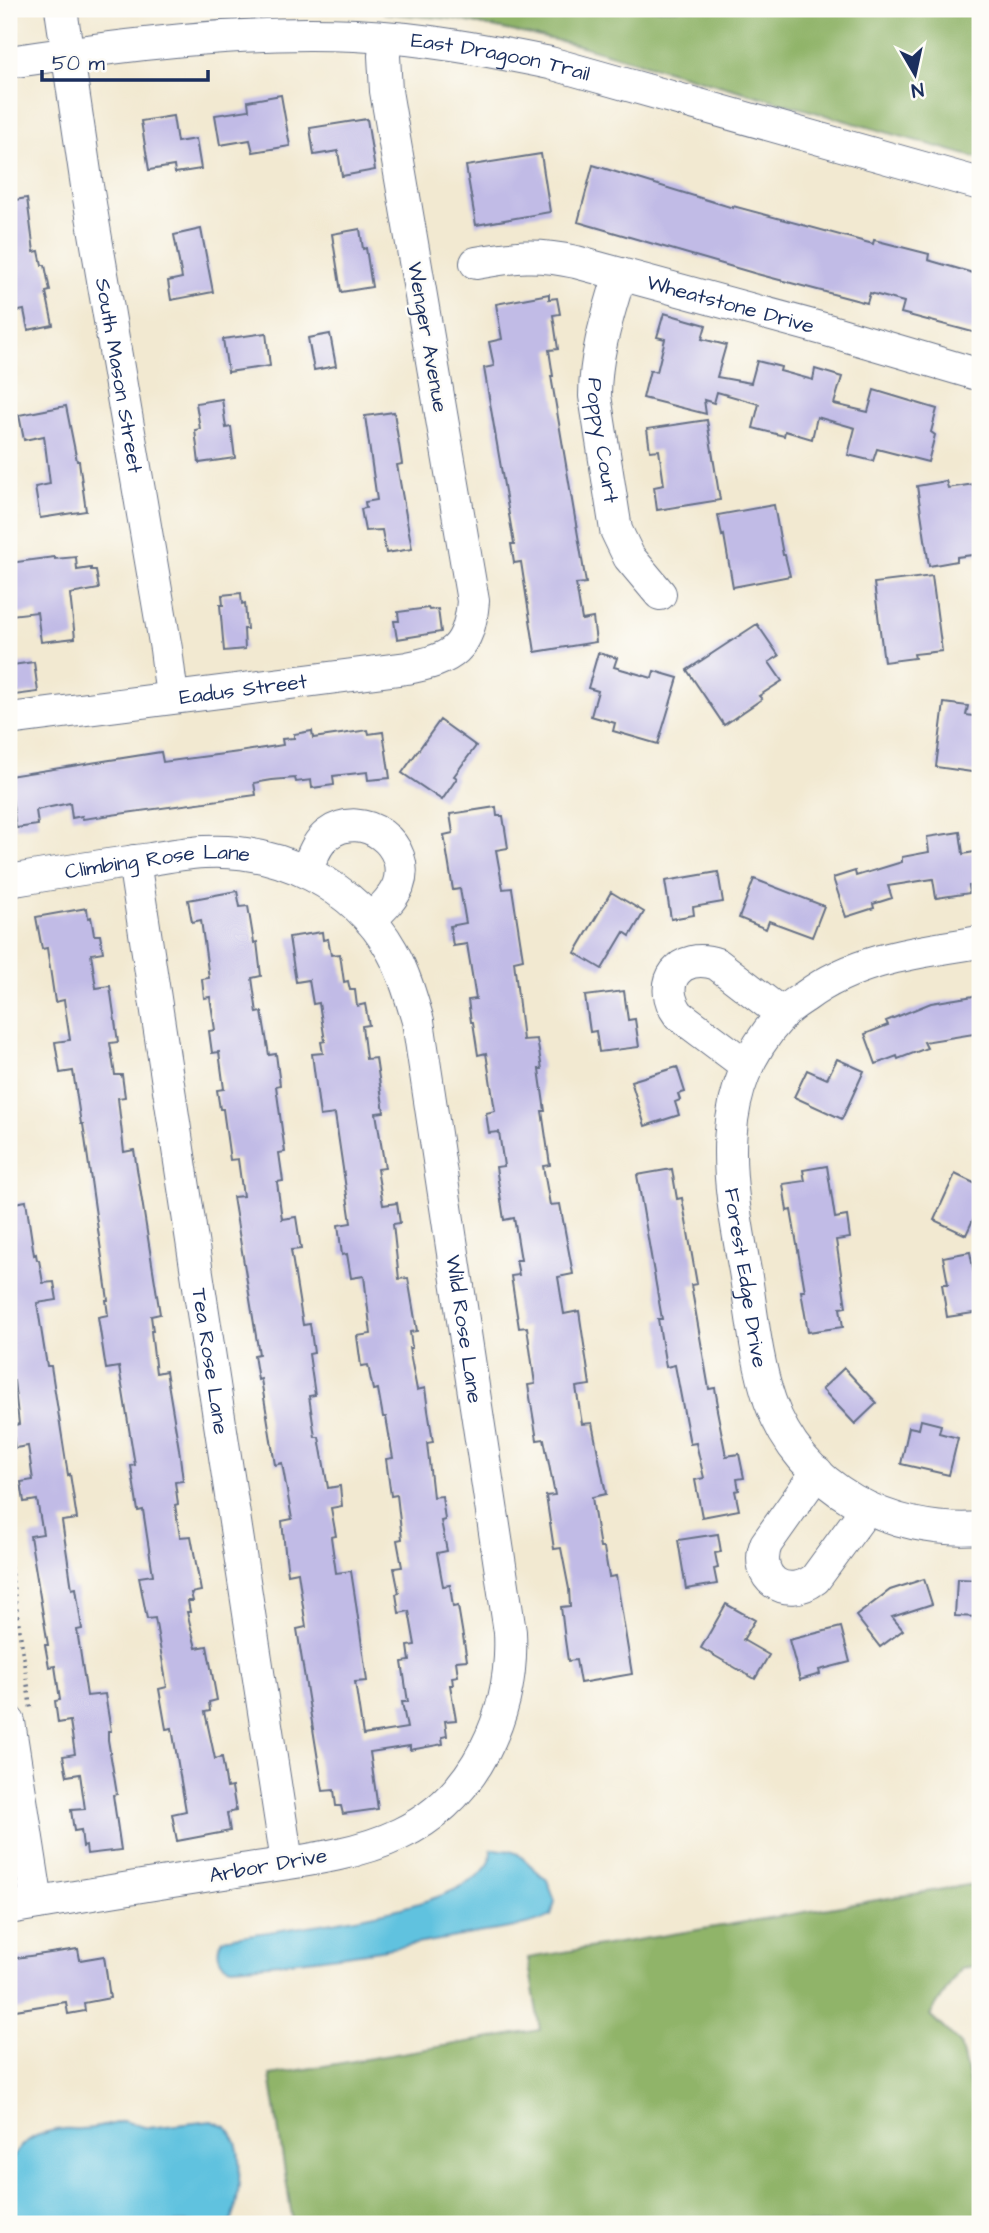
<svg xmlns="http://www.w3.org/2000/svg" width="989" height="2233" font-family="'Architects Daughter',sans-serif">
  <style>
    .forest { fill: #90b469; stroke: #567264; stroke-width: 2 }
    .water { fill: #61c2df; stroke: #3e789e; stroke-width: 2 }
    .building { fill: #c1bbe6 }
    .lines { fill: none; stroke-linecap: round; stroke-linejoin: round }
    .minor-casing { stroke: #667086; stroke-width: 34 }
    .path { stroke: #667086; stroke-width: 4.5; stroke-dasharray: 2 5; stroke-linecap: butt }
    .minor { stroke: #fff; stroke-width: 32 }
    .labels { text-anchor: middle; stroke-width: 5; stroke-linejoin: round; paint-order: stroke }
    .street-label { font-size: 21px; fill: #1b2f5e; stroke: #fdfcf7 }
  </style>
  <rect width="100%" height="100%" fill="#fdfcf7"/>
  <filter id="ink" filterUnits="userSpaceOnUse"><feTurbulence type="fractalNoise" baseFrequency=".0143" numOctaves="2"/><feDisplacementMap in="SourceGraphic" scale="14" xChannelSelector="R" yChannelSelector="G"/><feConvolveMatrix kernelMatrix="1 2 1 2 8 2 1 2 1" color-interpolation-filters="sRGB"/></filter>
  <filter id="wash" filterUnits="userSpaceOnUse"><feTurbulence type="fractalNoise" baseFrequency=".00686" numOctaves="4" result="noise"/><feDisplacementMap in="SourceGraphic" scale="28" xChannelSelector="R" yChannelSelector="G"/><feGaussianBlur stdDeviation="1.57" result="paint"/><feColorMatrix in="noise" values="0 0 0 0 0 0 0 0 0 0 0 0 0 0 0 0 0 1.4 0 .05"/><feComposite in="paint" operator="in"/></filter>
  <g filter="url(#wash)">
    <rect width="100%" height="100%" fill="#f2e9d1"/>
    <path class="forest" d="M384,9H980V156L977,158L574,44L454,19L384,13Z
      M980,1883V1965L961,1968L930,2015L960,2044L980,2127V2224H293L270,2075L540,2030L528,1958Z"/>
    <path class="water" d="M494,1849L511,1851L518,1854L547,1880L555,1901L551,1916C532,1927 494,1930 472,1934C393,1949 312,1962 231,1967C217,1964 216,1949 222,1939C282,1928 454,1914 488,1865C491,1861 491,1855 491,1850Z
      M123,2121L148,2128L212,2121L226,2127C230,2133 236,2139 237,2146C242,2165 239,2207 230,2223L18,2224C10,2208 9,2195 9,2177C9,2146 36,2131 64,2129C69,2128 75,2130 80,2129C94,2129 110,2125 123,2121Z"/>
    <g id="blocks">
      <path class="building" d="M281,95L290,146L253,152L250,140L220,145L215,115L249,110L248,101Z
        M173,116L177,142L196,139L201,169L175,173L174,166L149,170L141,121Z
        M367,119L375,170L342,176L338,151L314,155L310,128Z
        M541,154L550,212L476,225L466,166Z
        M593,165L733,208V206L873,244L874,240L929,254L928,260L980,275V334L901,313L904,302L870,293L867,303L757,274L578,222Z
        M27,198L34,252L39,251L42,265H45L50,291L46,292L53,325L28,330L24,310L9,313V259L14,258L9,223V201Z
        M201,229L213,292L171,300L168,281L182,278L174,235Z
        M360,229L363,249L366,248L372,287L341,292L332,234Z
        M549,294V299L557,298L560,314L553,315L558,349L549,350L553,376H551L586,583L576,584L582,620L593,618L596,642L535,652L521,562L514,563L511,544H514L484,368L494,366L489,342L502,339L496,304Z
        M664,313L706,325L702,339L726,345L717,377L751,383L757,361L781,367L780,371L813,380L815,369L842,377L834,404L868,412L874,390L937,409L931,432L935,435L928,462L877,449L873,461L848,455L855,428L817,417L812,439L785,431L784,436L753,428L759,404L717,392L714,403L704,400L706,414L643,398L650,370L657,372L665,339L657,337Z
        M266,333L270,366L228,372L223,339Z
        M330,334L336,366L314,370L308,338Z
        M222,399L226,428L231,427L235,458L199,463L195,430L200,429L196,403Z
        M66,406L77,461H79L86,511L40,518L35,487L50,484L44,436L24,440L19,415Z
        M394,412L402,464L397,465L412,549L386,553L382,530L365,531L361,509L366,508L365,502L377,500L365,416Z
        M707,420L720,500L657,510L654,487L664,485L659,450L650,451L647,429Z
        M946,481L948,488L975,484L980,518V554L957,557V561L929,566L917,486Z
        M774,505L783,555H785L790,576L733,587L724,535L722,536L718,515Z
        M55,557V559L76,557L77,570L91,568V570H96L99,589L70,594L75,638L41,642L37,612L11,615L9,563Z
        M932,576L942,651L914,654L915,658L884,662L874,583Z
        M241,593L242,604L245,603L247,629H244L245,649L224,651L220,605H223L222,595Z
        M428,608L429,610L438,609L441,632L397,639L394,621H399L398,612Z
        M757,624L779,656L769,662L782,681L759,696L762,699L724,725L687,670Z
        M598,653L617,658L614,667L652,678L654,671L678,678L658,744L613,731L615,723L591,716L598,691L588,688Z
        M34,662L38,692L15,695L12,665Z
        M944,703L968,706L966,715L980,717L979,773L936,767Z
        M440,720L476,746L454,776L457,778L442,800L402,773Z
        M368,730L369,734L383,732L390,778L368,780L367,772L333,776L334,785L312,788L311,780L296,782L295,778L272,780L254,783L256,795L83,819L82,816L72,818L70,803L36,810L38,825L16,828L9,776L161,752L163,762L239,752L283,745L282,739L294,738V734L312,731L313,738Z
        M496,807L497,816H503L508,848L496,850L503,889L512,888L523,959L514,961L523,1040L537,1039L542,1069H539L545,1111H542L550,1165L543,1166L550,1205L560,1204L573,1274L558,1277L564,1314L579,1311L590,1385L576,1387L582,1424L592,1423L606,1494L592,1497L594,1511L600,1548H604L609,1577L616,1576L632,1674L580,1683L576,1660L568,1661L565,1640L561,1607L570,1606L569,1589L561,1548L554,1549L546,1496L555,1495L544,1439L537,1440L528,1385L535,1384L527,1327L519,1328L511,1276L519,1275L516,1260H521L514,1218L504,1220L496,1167L504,1166L499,1132L489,1133L486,1113L495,1111L486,1053L478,1055L473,1022H471L468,1000L476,999L467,944L453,946L450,926L466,923L460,889L453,890L444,835L453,833L450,814Z
        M960,832L963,854L980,851V885L969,886L970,893L936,898L933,879L888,886L892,898L873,904L874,908L846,917L833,878L855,871L856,876L902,862V857L929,852L927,837Z
        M718,872L723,902L693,907L694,915L671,919L665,881Z
        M754,879L824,906L812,937L769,921L766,929L739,918Z
        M237,891L240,907L248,906L254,943L257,942L261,976L252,978L257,1013L262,1012L269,1055L276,1054L280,1085L276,1086L285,1152L279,1153L283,1181L277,1182L282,1219L296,1217L301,1249L291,1250L303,1325L310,1324L314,1353L309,1354L315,1395L309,1396L315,1437H319L328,1488L340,1486L342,1506L331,1508L336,1536L331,1537L336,1573L351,1571L355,1597L367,1681L355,1682L363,1735L407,1728L402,1702H408L402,1662L410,1661L408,1646L415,1645L409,1611L399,1613L396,1594L399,1593L394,1568L402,1567L397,1540L402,1539L397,1495L391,1496L386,1459L393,1458L386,1417H383L378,1389L373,1390L368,1365L361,1366L357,1336L371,1334L364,1276L351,1278L347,1254L342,1255L338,1225L351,1223L335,1114L320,1116L312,1054L323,1053L321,1042L325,1041L319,1003L313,1004L309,980L296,982L289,937L322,932L323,940L328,939L331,955L340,954L344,982L348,981L350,990H355L357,1006L365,1004L369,1025L362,1026L366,1059L376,1058L384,1112L376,1113L385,1168L377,1169L383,1205L397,1203L400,1223L393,1224L399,1279L408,1278L417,1331L410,1332L412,1348H409L417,1390L425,1388L428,1410L433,1442L427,1443L433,1497L442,1496L445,1520L441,1521L447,1551L437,1553L443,1586L450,1585L453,1607L458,1606L467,1660L456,1661L458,1676L452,1677L453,1685H450L456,1720L445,1721L447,1736L442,1737L443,1744L410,1750V1746L370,1752L378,1809L343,1814L341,1806H336L334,1790L323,1791L297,1629L306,1627L298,1572L288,1574L285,1551L282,1521L292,1519L282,1463L275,1465L261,1379L258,1380L254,1355L259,1354L233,1197L243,1196L238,1159L230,1160L223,1109H220L217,1090L224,1089L219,1052L212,1053L209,1031L215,1030L210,997L204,998L202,979L209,978L201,920L192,922L188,900Z
        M611,892L644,912L630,936L624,932L602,969L575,953Z
        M87,908L88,918L91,917L94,935H100L103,952L91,954L96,988L110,986L118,1042L110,1043L115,1075H122L125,1097L118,1098L124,1152L134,1150L160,1314L151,1316L153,1331H151L156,1373L166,1371L179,1449L183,1481L175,1482L178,1504L175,1505L180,1537L191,1536L201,1591L191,1593L193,1601H188L190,1612H187L196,1648L207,1646L217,1700L209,1702L210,1711L205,1712L215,1759L222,1757L227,1788L232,1787L236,1811L227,1813L230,1831L177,1841L172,1814L186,1811L172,1728L166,1729L159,1689L167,1687L155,1618L147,1619L139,1577L153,1575L143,1510L138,1511L131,1466L135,1465L119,1367L106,1369L98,1317L108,1315L106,1300H108L83,1124H81L73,1071L60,1073L55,1042L70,1040L64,1000L55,1002L47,948L42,949L36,917Z
        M624,991L628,1020L635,1019L639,1047L599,1052L596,1031L590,1032L585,996Z
        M980,995V1033L924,1042L927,1048L898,1059L897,1056L876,1064L865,1034L888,1025L886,1021L931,1003Z
        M837,1059L864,1071L842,1119L794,1097L807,1070L827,1079Z
        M677,1067L685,1092L678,1094L680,1100L675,1102L679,1115L645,1126L631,1081Z
        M827,1166L835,1218L847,1216L850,1238L836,1240L846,1307L840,1308L843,1327L808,1332L801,1291H805L791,1210L787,1211L783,1184L805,1181L803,1170Z
        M672,1169L677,1199L682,1198L697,1284L691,1285L709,1389L715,1388L718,1405H716L726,1456L739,1454L744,1478L737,1479L739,1490L735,1491L739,1510L702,1517L695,1480L704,1478L696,1443L690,1444L675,1365L666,1367L658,1319H662L637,1175Z
        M955,1174L980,1186V1204L966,1235L934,1220Z
        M26,1201L34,1255L36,1254L37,1260H39L43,1283L54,1282L57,1300L37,1303L47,1366H51L68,1475L70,1474L77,1519L62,1521L72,1589L76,1588L82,1629L77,1630L87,1696L105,1694L111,1731H108V1740L117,1794L113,1795L121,1850L87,1854L86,1846L83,1847L81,1830L74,1831L71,1810L85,1809L80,1774L67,1776L63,1756L75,1754L70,1721L58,1723L55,1701L60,1700L55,1666L49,1667L45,1645H48L30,1536L43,1534L37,1500L24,1502L21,1482L33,1480L28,1446L15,1448L12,1426L19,1424L14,1381H10L9,1370V1204Z
        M970,1252L975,1279L980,1278V1312L947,1317L942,1284H948L943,1257Z
        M844,1368L877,1403L855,1424L822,1389Z
        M921,1420L941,1425L939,1433L958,1438L949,1475L901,1464L909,1427L919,1429Z
        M718,1534L721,1552L715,1553L718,1568L714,1569L717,1584L686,1589L678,1540Z
        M924,1579L932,1604L892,1617L903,1630L880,1647L856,1616L890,1590Z
        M957,1579L980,1580V1617L955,1616Z
        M726,1604L755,1620L743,1640L769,1655L755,1679L701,1648Z
        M841,1627L850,1662L819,1670L820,1674L800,1680L789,1640Z
        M78,1949L80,1960L104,1956L110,1998L84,2003L85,2011L68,2014L66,2002L9,2011V1959Z"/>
    </g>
  </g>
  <g filter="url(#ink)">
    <use href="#blocks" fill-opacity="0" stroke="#667086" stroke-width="2"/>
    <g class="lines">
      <g class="minor-casing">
        <g id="minor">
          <path id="s1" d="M61,9L87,186L166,649L172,697"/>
          <path id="s2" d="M9,62C124,45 238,30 355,35C421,38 486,50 550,63L980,184"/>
          <path id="s3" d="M476,263C517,256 535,253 576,262L827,330L980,375"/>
          <path id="s4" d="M620,274C608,315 595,353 595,396L616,530L629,557L660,594"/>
          <path id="s5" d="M9,719L407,668C453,659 469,649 473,601L386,91L384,56L386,38"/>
          <path id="s6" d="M134,861L287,1862"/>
          <path d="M306,871C312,858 316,843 328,834C363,808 413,845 398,886C392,900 381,909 370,920"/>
          <path id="s7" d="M9,881C56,873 103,865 151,859C168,856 186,853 204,852C279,848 355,885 392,951C404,973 411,997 418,1021L510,1632C514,1713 476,1798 400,1834C348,1859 280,1863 224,1873C152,1884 80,1896 9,1908"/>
          <path id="s8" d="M980,942C919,952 857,958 806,996C797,1002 787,1008 781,1016C711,1093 728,1178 745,1271C752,1314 756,1360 770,1401C801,1489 891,1535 980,1528"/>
          <path d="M747,1066L679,1015C655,983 680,951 717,964L782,1014"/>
          <path d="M817,1472L766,1544C753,1579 786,1601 815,1579L867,1508"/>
          <path d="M9,1722L37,1903"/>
        </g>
      </g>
      <path class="path" d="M9,1560L31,1708"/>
      <use href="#minor" class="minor"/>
    </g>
  </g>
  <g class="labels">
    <g class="street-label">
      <text dy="7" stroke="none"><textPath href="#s2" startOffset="495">East Dragoon Trail</textPath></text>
      <text dy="7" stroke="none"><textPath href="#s3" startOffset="261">Wheatstone Drive</textPath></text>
      <text transform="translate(428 337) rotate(80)" y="7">Wenger Avenue</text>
      <text dy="7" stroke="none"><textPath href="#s1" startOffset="371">South Mason Street</textPath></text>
      <text dy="7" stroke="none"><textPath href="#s4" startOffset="170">Poppy Court</textPath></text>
      <text dy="7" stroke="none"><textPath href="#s5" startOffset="236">Eadus Street</textPath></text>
      <text dy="7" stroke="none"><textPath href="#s7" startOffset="150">Climbing Rose Lane</textPath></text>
      <text dy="7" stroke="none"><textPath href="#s8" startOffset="492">Forest Edge Drive</textPath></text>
      <text dy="7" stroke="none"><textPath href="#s7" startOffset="807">Wild Rose Lane</textPath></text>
      <text dy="7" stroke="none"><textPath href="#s6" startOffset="506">Tea Rose Lane</textPath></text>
      <text transform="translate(268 1865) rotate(-10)" y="7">Arbor Drive</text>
    </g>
  </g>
  <rect width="989" height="2233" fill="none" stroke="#fdfcf7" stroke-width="35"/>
  <g transform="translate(915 74) rotate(171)" stroke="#fdfcf7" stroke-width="5" paint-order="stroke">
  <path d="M0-5L12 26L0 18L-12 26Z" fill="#1b2f5e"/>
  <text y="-10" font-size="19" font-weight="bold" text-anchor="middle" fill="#1b2f5e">N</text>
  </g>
  <path d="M42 70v10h166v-10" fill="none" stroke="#1b2f5e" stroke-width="3.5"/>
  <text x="52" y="70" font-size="21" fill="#1b2f5e" stroke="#fdfcf7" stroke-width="5" paint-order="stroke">50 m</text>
</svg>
